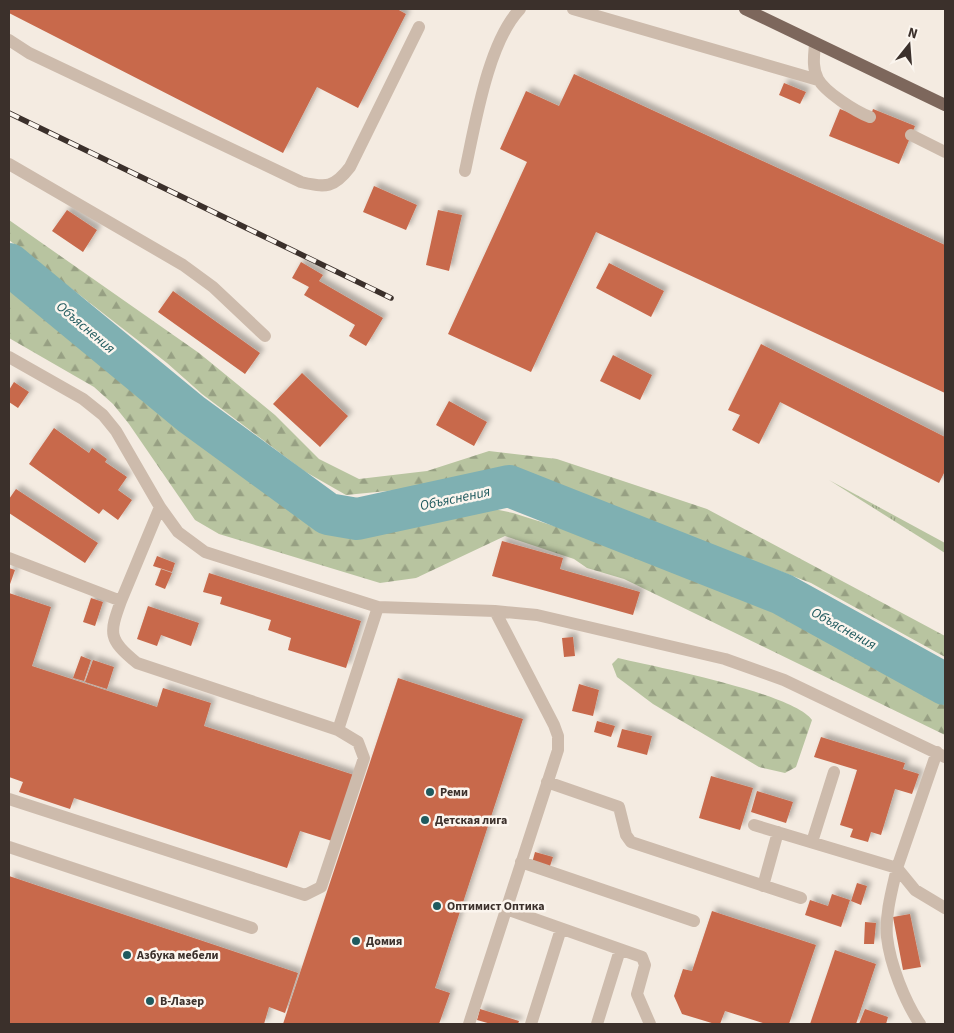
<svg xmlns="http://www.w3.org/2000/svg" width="954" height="1033" font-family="'Source Sans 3',sans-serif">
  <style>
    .grass { fill: url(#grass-tufts) }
    .forest { fill: url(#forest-firs) }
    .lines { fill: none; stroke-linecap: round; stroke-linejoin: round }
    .river { stroke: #7fb0b2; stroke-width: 42 }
    .building { fill: #c8694b; filter: url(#shadow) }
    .lane { stroke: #cdbbac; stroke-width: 12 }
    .primary { stroke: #7d675c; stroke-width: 12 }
    .rail-casing { stroke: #3b302b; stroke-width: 5.5 }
    .rail { stroke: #fbf5ee; stroke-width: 4; stroke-dasharray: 11; stroke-linecap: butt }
    .poi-dot { fill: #1f5a5e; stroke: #fbf5ee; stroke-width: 2 }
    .labels { text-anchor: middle; stroke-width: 5; stroke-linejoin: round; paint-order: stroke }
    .poi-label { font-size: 12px; font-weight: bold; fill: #3b302b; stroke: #fbf5ee; text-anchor: start }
    .water-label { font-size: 14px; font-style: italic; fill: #1f5a5e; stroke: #fbf5ee }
  </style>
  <defs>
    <pattern id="grass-tufts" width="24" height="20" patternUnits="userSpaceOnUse" patternTransform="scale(1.25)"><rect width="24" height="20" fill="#b8c4a0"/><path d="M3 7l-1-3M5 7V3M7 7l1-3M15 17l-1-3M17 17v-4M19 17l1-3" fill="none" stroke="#97a083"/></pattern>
    <pattern id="forest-firs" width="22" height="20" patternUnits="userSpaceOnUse" patternTransform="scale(1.25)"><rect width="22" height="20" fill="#b8c4a0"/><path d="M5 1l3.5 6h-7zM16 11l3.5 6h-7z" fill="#97a083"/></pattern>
    <filter id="shadow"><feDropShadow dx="4.5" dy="-4.5" stdDeviation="2.5" flood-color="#0004"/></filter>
  </defs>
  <rect width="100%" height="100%" fill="#f4ebe1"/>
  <path class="grass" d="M829,480L945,543V553Z"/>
  <path class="forest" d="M9,220L199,353L275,415L319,459L359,479L427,471L489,451L557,459L707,509L945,636V657L811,583L509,468L428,487L346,495L304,471L202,394L167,363L9,240Z
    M9,284L169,422L316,529L348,537L494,509L513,513L614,545L781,613L945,705V735L624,579L587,568L574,559L505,536L416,578L380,583L219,534L195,520L129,424L113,404L94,387L9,338Z
    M618,658C656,667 793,693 812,720L796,767L785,773L759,767L653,704L617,677L612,664Z"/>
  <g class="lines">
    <path class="river" d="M9,264L191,414L328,514L357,519L509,486L782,594L945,684"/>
  </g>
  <path class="building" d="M9,9H397L406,14L358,108L317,87L283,153L9,13Z
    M574,74L945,245V393L596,232L531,372L448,334L527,162L500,149L526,91L559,106Z
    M784,83L806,92L800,104L779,95Z
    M840,109L869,121L873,109L915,126L899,164L829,136Z
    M374,186L417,205L406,230L363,212Z
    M67,210L97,230L83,252L52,231Z
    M438,210L462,215L449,271L426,265Z
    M301,262L323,275L319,281L383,318L366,346L349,336L355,325L304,295L309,287L292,278Z
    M609,263L664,291L651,317L596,288Z
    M173,291L260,353L245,374L158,312Z
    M761,344L945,437V471L939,483L780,402L759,444L732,430L740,415L728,410Z
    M613,355L652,375L640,400L600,381Z
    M302,373L348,416L320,447L273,404Z
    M14,382L29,392L18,408L9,402V390Z
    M449,401L487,422L474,446L436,425Z
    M54,428L89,453L92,448L107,459L105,462L127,477L118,490L132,500L118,520L103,509L99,514L29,464Z
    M16,489L98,543L85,563L9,513V499Z
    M502,541L563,558L560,569L640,592L633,615L492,576Z
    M157,556L175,563L172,572L153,566Z
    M9,568L15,570L9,587Z
    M161,569L172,573L165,589L155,585Z
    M209,573L361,621L346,668L288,650L291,638L268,630L271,620L220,604L222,597L203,592Z
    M9,593L51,607L32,666L157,707L163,688L211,703L204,726L354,775L332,841L300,831L287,868L74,798L70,809L19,792L23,782L9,777Z
    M91,598L103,602L95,626L83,622Z
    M148,606L199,623L191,646L161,635L157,646L137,639Z
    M573,637L575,656L564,657L562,638Z
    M81,656L91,660L84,681L73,678Z
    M93,660L114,667L107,689L85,682Z
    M398,678L523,719L435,988L450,993L439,1024H283Z
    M579,684L599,690L593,716L572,711Z
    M597,721L615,726L611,737L594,732Z
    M622,729L652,736L647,755L617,747Z
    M821,737L905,763L903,769L919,774L912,794L895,789L881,835L871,832L868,842L850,837L853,829L840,825L857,770L814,757Z
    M711,776L753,788L740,830L699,818Z
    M757,791L793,802L786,823L751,812Z
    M535,852L553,857L549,869L532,863Z
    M9,876L298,973L285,1013L269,1007L264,1024H9Z
    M857,883L867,886L861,905L851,901Z
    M832,894L850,900L841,927L805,915L810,900L828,906Z
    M712,911L816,945L789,1024H766L725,1011L720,1024H715L682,1014L674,996L683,969L692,971Z
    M910,914L921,967L903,970L893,917Z
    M865,922L876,923L874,944H864Z
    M835,950L876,964L856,1024H810Z
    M480,1009L519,1021L518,1024H491L477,1020Z
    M865,1009L888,1017L886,1024H859Z"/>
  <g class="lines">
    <path class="lane" d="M573,9L818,80
      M9,40L29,53L301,182C326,188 334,188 350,167L419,27
      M815,44C814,56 812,68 818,79C825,92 856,112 870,117
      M911,135L945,152
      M9,164L183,265L213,287L265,336
      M465,171C475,125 488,42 520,9
      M9,357L83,399L103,415L116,431L160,507L178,532L205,552L378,607L495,611L537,615L725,659L784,680L945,757
      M9,558L121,601L160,507
      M121,601C109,634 108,639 137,663L338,730L378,607
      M937,752L897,868L915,890L945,908
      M547,782L619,807L626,835L631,842L801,898
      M9,799L305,895L321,887L364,758L358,742L338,730
      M754,825L897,868C892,890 885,914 887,937C890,964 905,1002 920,1024
      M812,842L834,772
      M9,847L252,928
      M521,862L694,921
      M763,886L778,832
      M506,909L642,957L645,965L637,994L650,1024
      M469,1024L558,750V736L554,725L495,611
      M531,1024L561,929
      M597,1024L620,950"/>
    <path class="primary" d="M745,9L945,105"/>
    <g class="rail-casing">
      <path id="rail" d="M9,113L391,298"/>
    </g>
    <use href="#rail" class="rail"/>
  </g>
  <g class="poi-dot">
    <circle cx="430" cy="792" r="5"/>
    <circle cx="425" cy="820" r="5"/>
    <circle cx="437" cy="906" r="5"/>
    <circle cx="356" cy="941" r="5"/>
    <circle cx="127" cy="955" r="5"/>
    <circle cx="150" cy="1001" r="5"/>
  </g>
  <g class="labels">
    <g class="poi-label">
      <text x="440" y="796">Реми</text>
      <text x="435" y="824">Детская лига</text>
      <text x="447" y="910">Оптимист Оптика</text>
      <text x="366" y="945">Домия</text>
      <text x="137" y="959">Азбука мебели</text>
      <text x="160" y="1005">В-Лазер</text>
    </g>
    <g class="water-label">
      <text transform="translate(86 327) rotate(40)" y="5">Объяснения</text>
      <text transform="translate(455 498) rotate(-12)" y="5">Объяснения</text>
      <text transform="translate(844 628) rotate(29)" y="5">Объяснения</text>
    </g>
  </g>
  <rect width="954" height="1033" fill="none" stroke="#3b302b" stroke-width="20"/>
  <g transform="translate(909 45) rotate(17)" stroke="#fbf5ee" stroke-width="4" paint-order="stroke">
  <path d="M0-4L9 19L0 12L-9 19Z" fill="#3b302b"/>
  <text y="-8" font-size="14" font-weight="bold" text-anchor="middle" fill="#3b302b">N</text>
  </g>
</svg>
